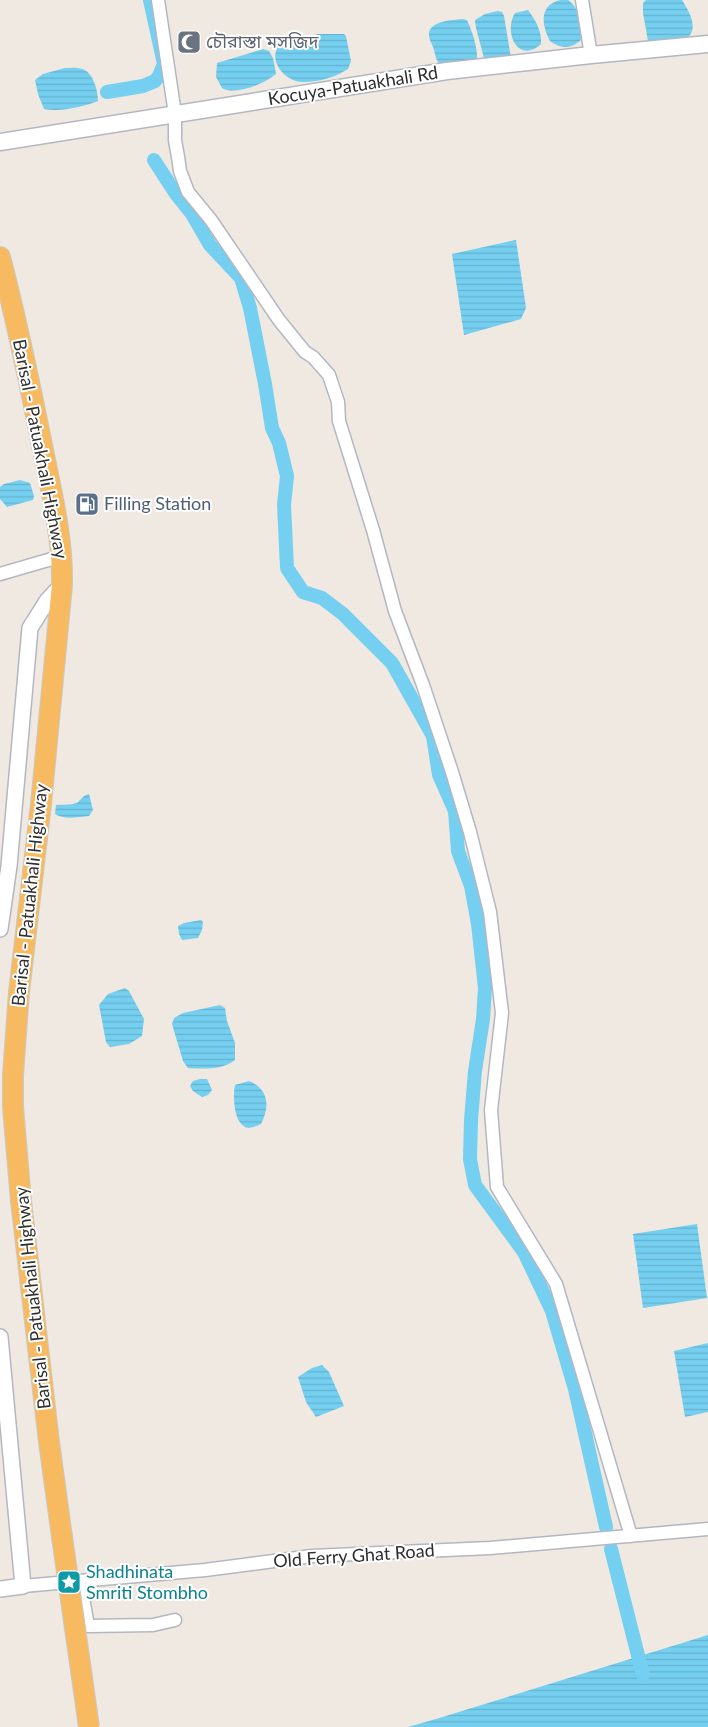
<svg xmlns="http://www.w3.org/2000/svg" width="708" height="1727" font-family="Lato,'Noto Sans Bengali',sans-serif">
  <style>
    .water { fill: url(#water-rules) }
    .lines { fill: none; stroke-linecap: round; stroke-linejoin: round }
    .canal { stroke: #75cff0; stroke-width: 14 }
    .minor-casing { stroke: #b4b7c1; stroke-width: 15 }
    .tertiary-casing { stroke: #b4b7c1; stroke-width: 18 }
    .secondary-casing { stroke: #b4b7c1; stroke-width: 19 }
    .trunk-casing { stroke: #c9c9c9; stroke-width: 22 }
    .minor { stroke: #fff; stroke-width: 12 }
    .tertiary { stroke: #fff; stroke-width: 15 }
    .secondary { stroke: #fff; stroke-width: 16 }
    .trunk { stroke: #f8ba60; stroke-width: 20 }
    .trunk-bridge-casing { stroke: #c9c9c9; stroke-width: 22; stroke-linecap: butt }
    .trunk-bridge { stroke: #f8ba60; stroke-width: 20 }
    .labels { text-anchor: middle; stroke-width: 4; stroke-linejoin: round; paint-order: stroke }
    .worship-label { font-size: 18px; fill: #5b616d; stroke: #fff; text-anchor: start }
    .street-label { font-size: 18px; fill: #2e2e2e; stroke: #fff }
    .service-label { font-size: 18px; fill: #4e5e75; stroke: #fff; text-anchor: start }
    .culture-label { font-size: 18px; fill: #0d838f; stroke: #fff; text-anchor: start }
  </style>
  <defs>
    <pattern id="water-rules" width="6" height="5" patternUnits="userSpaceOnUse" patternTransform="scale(1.25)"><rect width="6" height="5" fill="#75cff0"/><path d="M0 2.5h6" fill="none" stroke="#66b2ce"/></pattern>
  </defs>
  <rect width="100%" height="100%" fill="#efe9e1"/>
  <path class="water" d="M561,0H568C579,7 584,28 581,40C571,49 561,49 550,41C541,25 539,4 561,0Z
    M646,0H682C689,11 701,31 684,40C676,44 664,44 655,46L648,41L643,13V3Z
    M528,10C536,21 542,31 541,44C518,65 503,32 515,13Z
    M497,11L502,12L504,16L511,58L485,62L476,28L475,20L485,14Z
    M462,19L467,20C472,31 478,48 477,60L443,66C436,62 436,58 434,50C433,45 429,40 429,35C428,21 453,20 462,19Z
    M318,34H344L346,36L351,61L348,69C335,77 320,82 304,82C286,83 267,61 279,45Z
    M263,49L269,51L273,58L276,74C264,84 235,96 222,88L216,77L217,63Z
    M65,68C70,68 76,67 82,69C93,72 98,90 98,101C82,107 61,112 44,109L38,94L35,80L43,74Z
    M516,240L526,308L521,319L464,335L452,254Z
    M20,480L30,483L34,496L33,500L7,507L0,499V487L4,484Z
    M89,794L93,810L89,816C78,817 64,820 55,814L56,805C62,804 72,806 78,802C83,798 82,796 89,794Z
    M201,920L203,922L202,930L198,938L182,940L179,934L178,926L184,923Z
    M125,988L129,991L144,1019L142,1036L129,1044L110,1047L106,1042L99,1005L108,994Z
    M220,1005L225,1008L227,1021L235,1043V1060C223,1070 203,1069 188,1068L183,1061L172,1024L174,1018L183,1013Z
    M200,1079H207L212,1090L208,1095L202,1097L193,1091L190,1086L193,1081Z
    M249,1081C269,1089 270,1107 261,1124C256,1126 250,1129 245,1127C233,1121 233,1095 235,1085Z
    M697,1224L707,1298L643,1308L633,1234Z
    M708,1343V1412L685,1417L674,1351Z
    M322,1365L329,1372L344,1406L316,1417L306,1402L298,1377L312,1368Z
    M708,1635V1727H408L436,1719Z"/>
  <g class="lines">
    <path class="canal" d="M107,92L143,86L155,81L159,76L164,64L150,0
      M154,160L176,194L192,214L210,245L241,278L250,308L265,384L272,428L279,443L287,476L284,505L287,568L303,592L322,598L343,614L392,663L433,736L439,775L455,811L458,851L471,886L478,924L485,988L483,1019L475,1071L471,1120L470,1159L475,1185L524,1252L552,1311L575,1389L606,1527
      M611,1549L643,1675"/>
    <g class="minor-casing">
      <path id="minor" d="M158,0L175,114V140L178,157L180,171L188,192L211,220L279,320L305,352L313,357L329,375L338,402L339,421L373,530L395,611L423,685L452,772L470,832L490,912L502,1013L491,1110L497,1187L556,1284L631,1536
        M582,0L591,55
        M0,574L62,556
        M80,1581L88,1626L153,1625L175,1620
        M23,1586L205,1570L312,1556L490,1548L708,1529"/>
    </g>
    <g class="tertiary-casing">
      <path id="tertiary" d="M0,929L9,866L30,628L47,601L62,585
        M0,1337L23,1586L0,1589"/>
    </g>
    <g class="secondary-casing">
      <path id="secondary" d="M0,142L447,71L591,55L708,44"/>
    </g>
    <g class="trunk-casing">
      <path id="trunk" d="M0,257C17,321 30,385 43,450C52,494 63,539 62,585L41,804L19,992L13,1075V1107L21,1201L49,1442L62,1537"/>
    </g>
    <use href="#minor" class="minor"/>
    <use href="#tertiary" class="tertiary"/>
    <use href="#secondary" class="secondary"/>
    <use href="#trunk" class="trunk"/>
    <g class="trunk-bridge-casing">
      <path id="trunk-bridge" d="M62,1537L89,1727"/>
    </g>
    <use href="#trunk-bridge" class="trunk-bridge"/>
  </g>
  <defs>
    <g id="mosque-square" transform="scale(1.25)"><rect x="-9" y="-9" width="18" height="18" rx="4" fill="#6b7280" stroke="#fff"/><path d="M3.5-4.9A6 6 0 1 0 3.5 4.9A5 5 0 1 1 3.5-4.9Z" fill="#fff"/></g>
    <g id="fuel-square" transform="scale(1.25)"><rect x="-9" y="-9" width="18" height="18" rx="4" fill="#5c6f8a" stroke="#fff"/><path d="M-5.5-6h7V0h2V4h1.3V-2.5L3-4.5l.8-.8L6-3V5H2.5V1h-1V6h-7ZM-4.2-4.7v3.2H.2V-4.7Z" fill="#fff"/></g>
    <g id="sight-square" transform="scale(1.25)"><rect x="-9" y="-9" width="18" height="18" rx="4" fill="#0f9aa8" stroke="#fff"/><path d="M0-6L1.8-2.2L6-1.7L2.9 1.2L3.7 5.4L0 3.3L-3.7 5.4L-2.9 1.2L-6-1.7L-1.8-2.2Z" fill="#fff"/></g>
  </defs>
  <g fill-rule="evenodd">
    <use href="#mosque-square" x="189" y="42"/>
    <use href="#fuel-square" x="87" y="504"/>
    <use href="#sight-square" x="69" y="1582"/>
  </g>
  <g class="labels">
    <g class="worship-label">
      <text x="206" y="48">চৌরাস্তা মসজিদ</text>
    </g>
    <g class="street-label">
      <text transform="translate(353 86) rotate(-9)" y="6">Kocuya-Patuakhali Rd</text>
      <text transform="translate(40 449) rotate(79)" y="6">Barisal - Patuakhali Highway</text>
      <text transform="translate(30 895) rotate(-84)" y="6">Barisal - Patuakhali Highway</text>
      <text transform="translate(33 1298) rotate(-96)" y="6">Barisal - Patuakhali Highway</text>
      <text transform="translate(354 1556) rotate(-4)" y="6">Old Ferry Ghat Road</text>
    </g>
    <g class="service-label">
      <text x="104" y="510">Filling Station</text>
    </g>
    <g class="culture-label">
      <text x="86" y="1578">Shadhinata<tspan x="86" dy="21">Smriti Stombho</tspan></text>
    </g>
  </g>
</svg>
